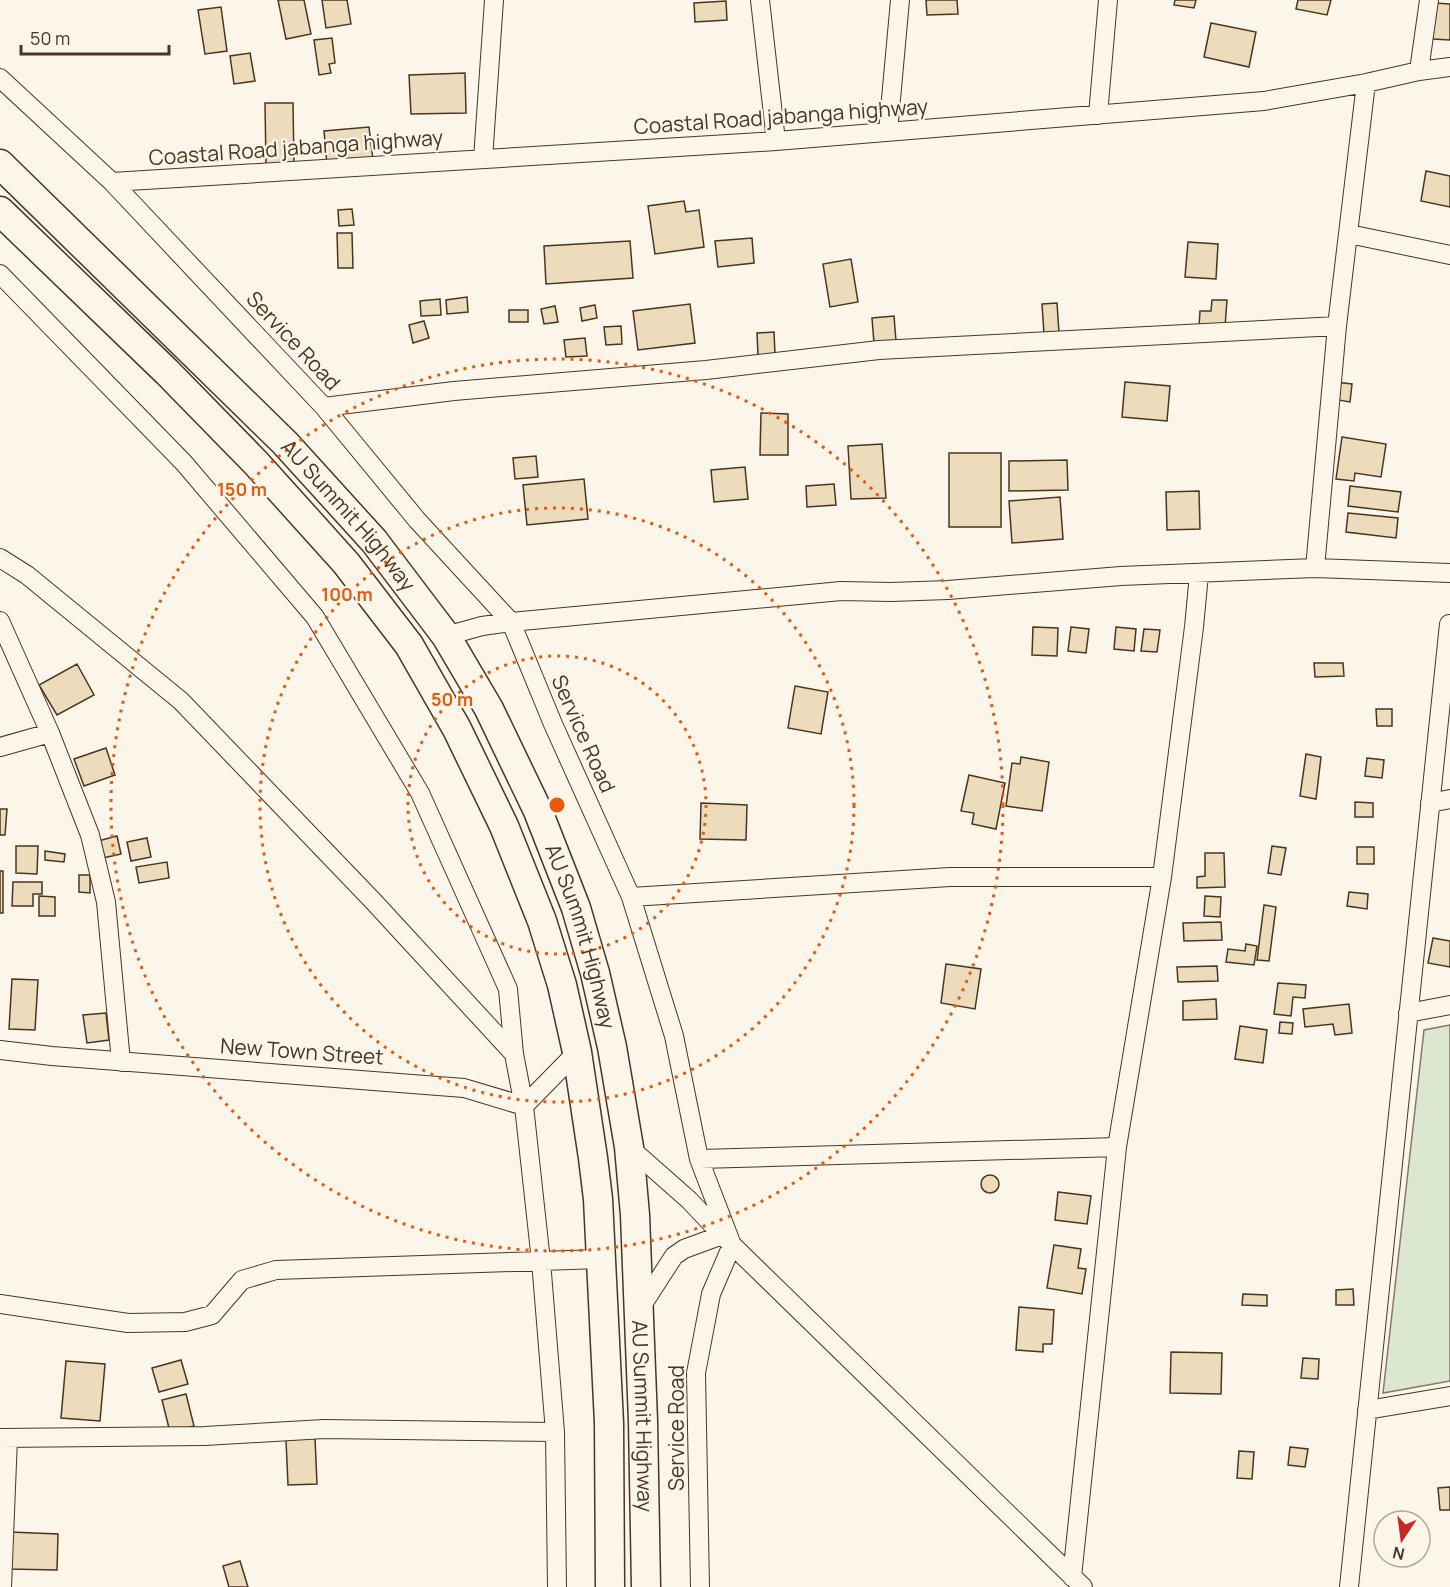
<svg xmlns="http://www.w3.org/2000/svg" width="1450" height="1587" font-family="Manrope,sans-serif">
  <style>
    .green { fill: #dce7d0; stroke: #887966; stroke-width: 1.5 }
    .building { fill: #ecdcbc; stroke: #4a3520; stroke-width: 1.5 }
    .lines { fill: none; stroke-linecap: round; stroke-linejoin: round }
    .street-casing { stroke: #4a3520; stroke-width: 20 }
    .primary-casing { stroke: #4a3520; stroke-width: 31 }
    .street { stroke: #fbf6e9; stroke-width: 18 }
    .primary { stroke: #fbf6e9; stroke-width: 28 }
    .ring { fill: none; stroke: #e8590c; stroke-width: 3; stroke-dasharray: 3 6 }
    .labels { text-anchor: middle; stroke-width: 4.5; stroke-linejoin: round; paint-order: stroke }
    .street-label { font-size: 21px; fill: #4a3520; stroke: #fbf6e9 }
    .centre { fill: #e8590c; stroke: #fbf6e9; stroke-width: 3 }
    .ring-label { font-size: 18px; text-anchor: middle; font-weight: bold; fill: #e8590c; stroke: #fbf6e9; stroke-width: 4.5; stroke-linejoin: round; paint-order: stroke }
  </style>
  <rect width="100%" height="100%" fill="#fbf6e9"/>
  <path class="green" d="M1450,1025V1381L1383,1393L1424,1030Z"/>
  <path class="building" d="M278,0H304L311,34L286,39Z
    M322,0H347L351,24L326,28Z
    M926,0H957L958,14L927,15Z
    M1175,0H1196L1194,8L1174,5Z
    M1298,0H1331L1327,15L1296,9Z
    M726,1L727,20L695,22L694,3Z
    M1434,3L1450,4V40L1433,39Z
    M221,7L227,51L205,54L198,10Z
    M1211,23L1256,32L1249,67L1204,57Z
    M332,38L335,63L329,64L331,73L319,75L314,40Z
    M250,53L255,81L234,84L230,56Z
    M465,73L466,113L411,114L409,75Z
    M265,103H293L294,165H266Z
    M369,127L373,160L327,165L324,131Z
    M1426,171L1450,176V207L1421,201Z
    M684,201L686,212L699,210L704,247L655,254L648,206Z
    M352,209L354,225L339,226L338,210Z
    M337,233H352L353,268H338Z
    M752,238L754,263L718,267L715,241Z
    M630,241L633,278L546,284L544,246Z
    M1188,242L1218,244L1216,279L1185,277Z
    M851,259L858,302L830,307L823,264Z
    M467,297L468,312L447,314L446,300Z
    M440,299L441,315L421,316L420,301Z
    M1212,300H1227L1225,327H1199L1200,311H1211Z
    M1057,303L1059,333L1044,334L1042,304Z
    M690,304L695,343L638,350L633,311Z
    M595,305L597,318L582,321L580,308Z
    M555,306L558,322L544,324L541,309Z
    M509,310H528V322H509Z
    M894,316L896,341L874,343L872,318Z
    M424,321L429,338L413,343L409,325Z
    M621,326L622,344L606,345L604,327Z
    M774,332L775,354L758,355L757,333Z
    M585,338L587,356L566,357L564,340Z
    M1125,382L1170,386L1167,421L1122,417Z
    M1335,382L1352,384L1350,402L1332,399Z
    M761,413L788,414V455H760Z
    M1342,437L1386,444L1381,477L1355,473L1354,481L1336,479Z
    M882,444L886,498L851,499L848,446Z
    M949,453H1001V527H949Z
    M536,456L538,477L515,479L513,458Z
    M1067,460L1068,490L1009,491V461Z
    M745,467L748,499L714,502L711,470Z
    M584,479L588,519L527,525L523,485Z
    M834,484L836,505L807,507L806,486Z
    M1350,486L1401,492L1398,512L1348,506Z
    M1199,491L1200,529L1167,530L1166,492Z
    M1060,497L1063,539L1012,543L1009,501Z
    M1348,513L1398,518L1396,538L1346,532Z
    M1033,627L1058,628L1057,656L1032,655Z
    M1071,627L1089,629L1086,653L1068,651Z
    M1116,627L1136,629L1134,651L1114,649Z
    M1144,629L1160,630L1157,652L1141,651Z
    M1314,663H1343L1344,676L1315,677Z
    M77,664L94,695L57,715L39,685Z
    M795,686L828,692L821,734L788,728Z
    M1376,709H1392V726H1377Z
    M106,748L115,775L84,786L74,759Z
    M1306,754L1321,757L1316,799L1300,796Z
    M1021,757L1049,762L1042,811L1006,806L1012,763L1020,764Z
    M1367,758L1384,760L1382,778L1365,776Z
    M969,775L1005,783L996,829L972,824L974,813L961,811Z
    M1355,802L1373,803V817H1355Z
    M701,803L747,805L746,840L700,839Z
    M0,809H7L5,835H0Z
    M117,836L121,854L103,858L98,841Z
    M147,838L151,857L131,861L127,842Z
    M16,846H38L37,874L16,873Z
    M1272,846L1286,848L1281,875L1268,873Z
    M1357,847H1374V864H1357Z
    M45,851L65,854L64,862L45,860Z
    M1205,853H1224L1225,887L1197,888V877L1205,876Z
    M167,862L169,878L139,883L136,867Z
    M0,871H3V913H0Z
    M79,875H90V893L79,892Z
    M13,882H42V894H33V906H12Z
    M1349,892L1368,894L1367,909L1347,906Z
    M39,896L55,897V916H39Z
    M1205,896L1221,897L1220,917L1204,916Z
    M1264,905L1276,907L1269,961L1257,960Z
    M1221,922L1222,940L1184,941L1183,923Z
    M1433,938L1450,941V967L1428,963Z
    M1246,944L1257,946L1254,965L1226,962L1228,949L1245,951Z
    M946,964L981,969L975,1009L941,1003Z
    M1217,966L1218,981L1178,982L1177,967Z
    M12,979L38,980L35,1030L9,1029Z
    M1278,983L1306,985L1305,998L1293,997L1291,1016L1274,1014Z
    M1216,999L1217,1019L1183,1020V1001Z
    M1349,1004L1352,1033L1335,1035L1333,1024L1305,1027L1303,1009Z
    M106,1013L109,1040L87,1043L83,1015Z
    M1280,1022L1293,1023L1292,1034L1279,1033Z
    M1240,1026L1267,1030L1263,1063L1235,1059Z
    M981 1184a9 9 0 1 1 18 0a9 9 0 1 1-18 0Z
    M1058,1192L1091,1196L1087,1224L1055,1220Z
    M1054,1245L1081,1249L1078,1268L1086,1269L1082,1294L1047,1288Z
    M1353,1289L1354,1305H1336V1290Z
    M1243,1294L1267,1295V1306L1242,1305Z
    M1019,1307L1054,1310L1052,1344H1043V1352L1016,1350Z
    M1171,1352L1222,1353L1221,1394L1170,1393Z
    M1303,1358L1319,1359L1318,1379L1301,1378Z
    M181,1360L188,1384L159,1392L152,1368Z
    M66,1361L105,1364L100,1421L61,1418Z
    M186,1394L194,1426L170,1432L162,1400Z
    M315,1438L317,1484L288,1485L286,1440Z
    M1290,1447L1308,1449L1305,1467L1288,1465Z
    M1239,1451L1254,1452L1252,1479L1237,1478Z
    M1450,1487V1510H1440L1438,1488Z
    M10,1532L58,1534L57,1570L9,1569Z
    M240,1561L248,1587H229L223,1566Z"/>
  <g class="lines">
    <g class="street-casing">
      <path id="street" d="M760,0L776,141
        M1419,71L1429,0
        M0,78L112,182L324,407L417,520L511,622L553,724L631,897L674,1036L699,1159L732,1245L711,1294L696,1373L700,1587
        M1098,115L1108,0
        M888,132L900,0
        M483,159L494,0
        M112,182L776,141L1264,101L1366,83L1419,71L1450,67
        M1349,234L1450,255
        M0,274L184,463L315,617L420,793L508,989L514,1054L524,1106L541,1261L555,1432L557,1587
        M324,407L454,391L706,370L879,350L1337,326
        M0,558L27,575L181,701L374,902L514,1054
        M1315,568L1337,326L1366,83
        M0,621L50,733L90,835L106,902L121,1062
        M446,636L482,626L511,622L841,591L891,592L948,590L1121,576L1315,568L1450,573
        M0,747L50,733
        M1430,803L1450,799
        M631,897L950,877H1162
        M1408,1013L1450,1005
        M0,1050L52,1056L464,1088L524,1106L577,1052
        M629,1147L689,1200L722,1235L1083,1587
        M699,1159L1117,1147
        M0,1304L128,1323L185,1322L212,1315L242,1280L276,1270L600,1259
        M639,1310L674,1256L684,1249L722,1235
        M1367,1410L1450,1396
        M0,1438L205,1436L324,1429L555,1432
        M1072,1577L1117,1147L1162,877L1194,627L1199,574
        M2,1587L8,1438
        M1349,1587L1449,624"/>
    </g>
    <g class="primary-casing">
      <g id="primary">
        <path id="s1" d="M0,164L285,443L374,541L446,636L489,709L538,811L576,908L595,973L612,1047L629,1147L635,1215L643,1421L646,1587"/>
        <path d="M0,211L167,372L256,463L346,563L409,645L457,729L504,826L542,921L562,985L577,1052L593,1158L598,1199L609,1423L610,1587"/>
      </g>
    </g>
    <use href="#street" class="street"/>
    <use href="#primary" class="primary"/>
  </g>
  <g class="ring">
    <circle cx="557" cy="805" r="149"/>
    <circle cx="557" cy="805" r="297"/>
    <circle cx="557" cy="805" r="446"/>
  </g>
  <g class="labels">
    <g class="street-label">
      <text transform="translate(781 117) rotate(-4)" y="7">Coastal Road jabanga highway</text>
      <text transform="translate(296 148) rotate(-4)" y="7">Coastal Road jabanga highway</text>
      <text transform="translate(293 341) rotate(47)" y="7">Service Road</text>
      <text dy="7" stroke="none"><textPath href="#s1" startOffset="495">AU Summit Highway</textPath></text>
      <text transform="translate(583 734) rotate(66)" y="7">Service Road</text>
      <text dy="7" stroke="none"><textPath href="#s1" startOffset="981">AU Summit Highway</textPath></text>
      <text transform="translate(302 1052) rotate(4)" y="7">New Town Street</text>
      <text dy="7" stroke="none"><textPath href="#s1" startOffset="1467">AU Summit Highway</textPath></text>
      <text transform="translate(677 1428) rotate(-90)" y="7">Service Road</text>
    </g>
  </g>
  <circle cx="557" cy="805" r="9" class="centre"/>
  <g class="ring-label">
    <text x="242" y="496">150 m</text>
    <text x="347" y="601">100 m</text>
    <text x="452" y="706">50 m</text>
  </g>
  <g transform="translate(1402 1539) rotate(193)"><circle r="28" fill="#fbf6e9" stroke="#b4a999" stroke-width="1.5"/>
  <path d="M0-4.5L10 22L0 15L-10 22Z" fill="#c62828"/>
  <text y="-9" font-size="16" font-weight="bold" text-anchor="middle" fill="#4a3520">N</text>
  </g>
  <path d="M21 45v9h148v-9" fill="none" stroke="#4a3520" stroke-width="3"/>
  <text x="30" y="45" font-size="18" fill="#4a3520" stroke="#fbf6e9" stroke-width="4.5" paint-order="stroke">50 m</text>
</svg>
